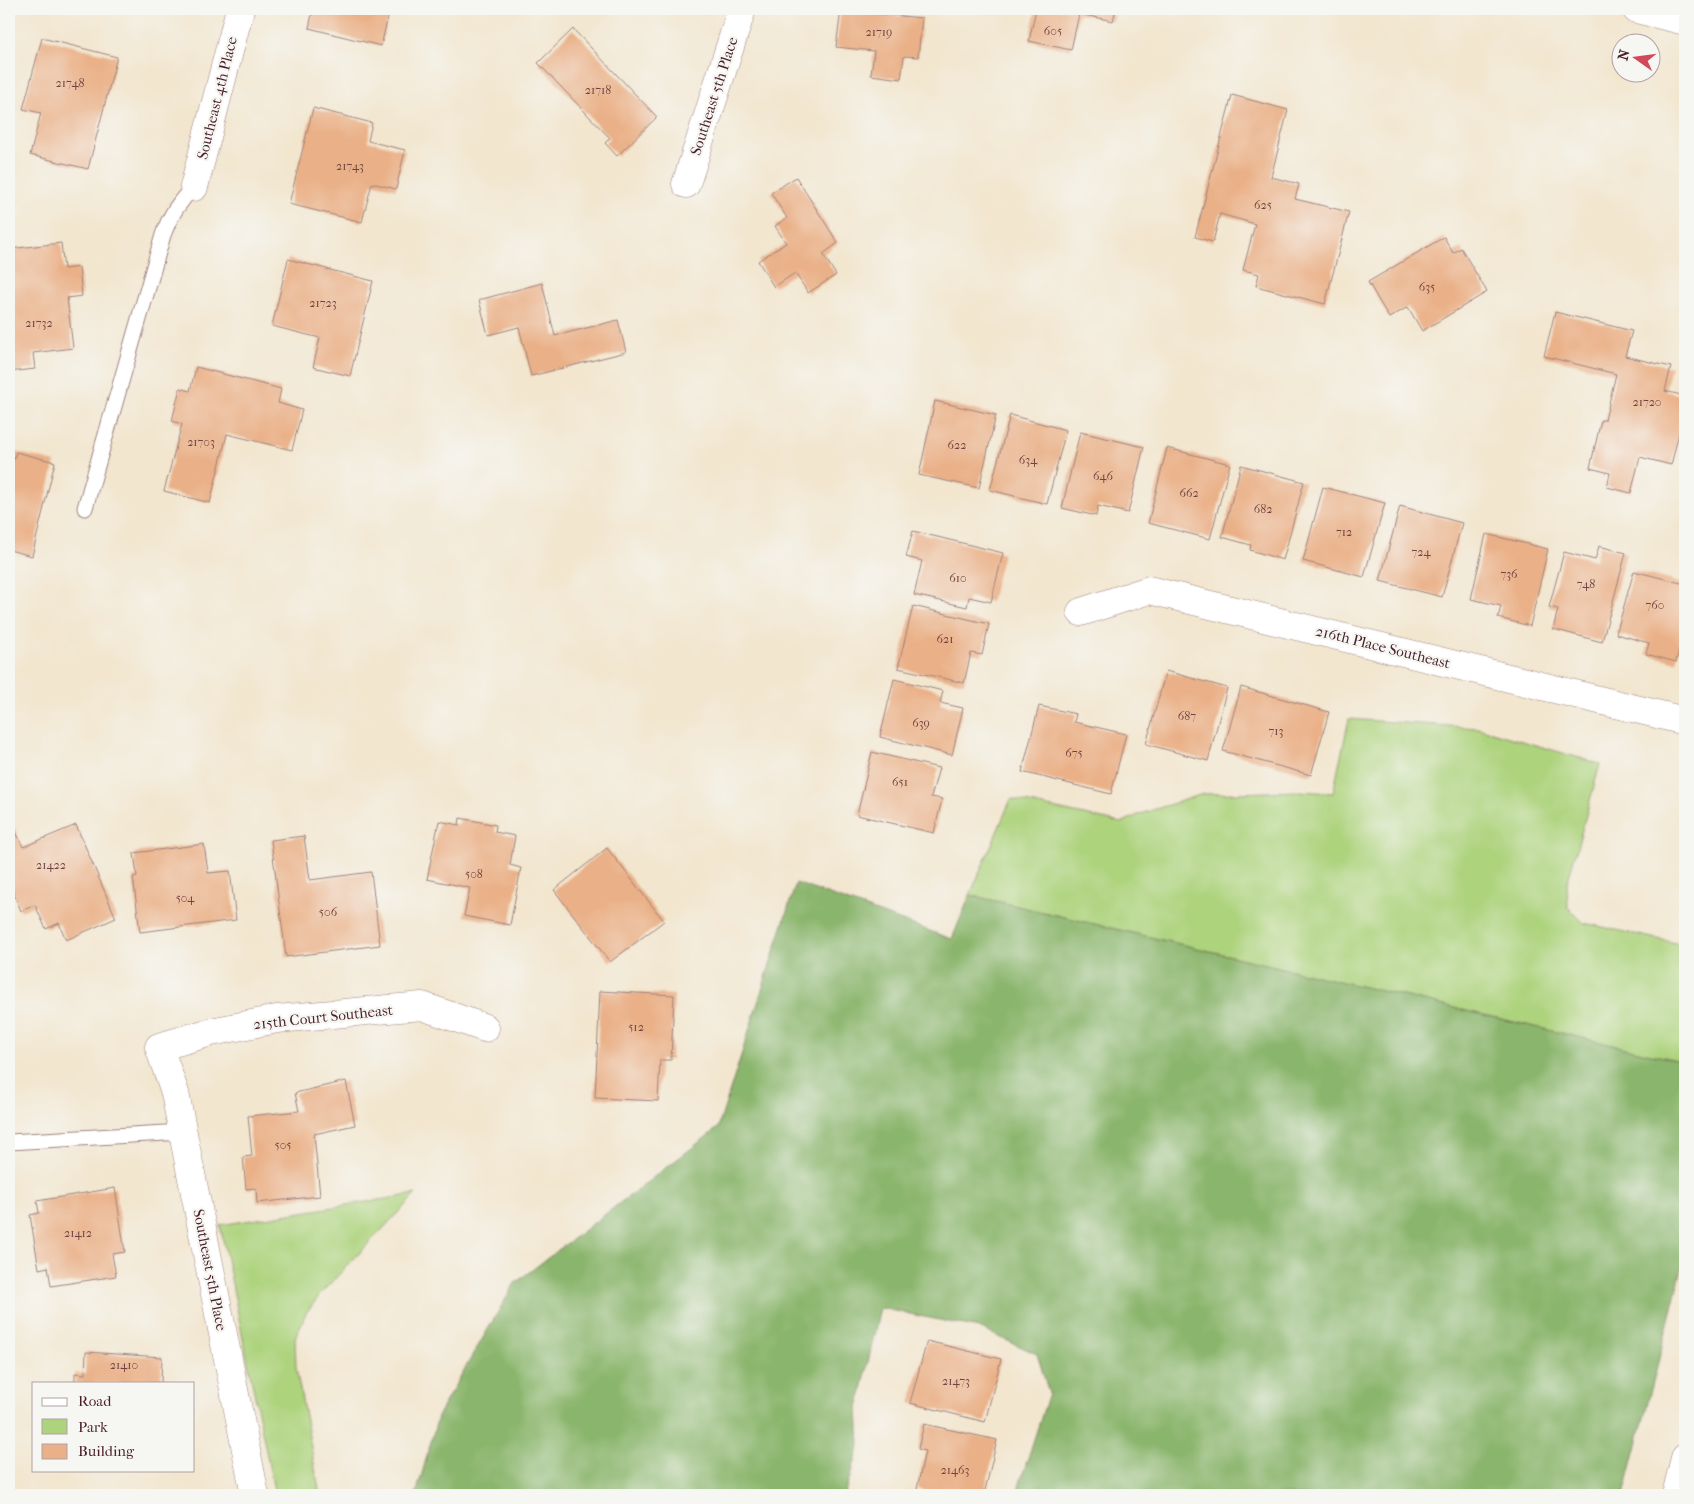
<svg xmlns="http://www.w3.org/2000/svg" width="1694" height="1504" font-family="'IM FELL French Canon',serif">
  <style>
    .green { fill: #add37d; stroke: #7c7954 }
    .forest { fill: #8ab56c; stroke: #6a6a4c }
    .building { fill: #eab087 }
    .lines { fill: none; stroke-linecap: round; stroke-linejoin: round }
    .service-casing { stroke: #9e827d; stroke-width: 17 }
    .minor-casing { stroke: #9e827d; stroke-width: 29 }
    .tertiary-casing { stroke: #9e827d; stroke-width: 29 }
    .service { stroke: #fff; stroke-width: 15 }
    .minor { stroke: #fff; stroke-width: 28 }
    .tertiary { stroke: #fff; stroke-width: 28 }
    .labels { text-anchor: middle; stroke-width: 4.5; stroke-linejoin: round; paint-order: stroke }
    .number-label { font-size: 12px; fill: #724342 }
    .street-label { font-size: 15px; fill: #4a1f2b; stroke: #f6f6f2 }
  </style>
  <rect width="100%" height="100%" fill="#f6f6f2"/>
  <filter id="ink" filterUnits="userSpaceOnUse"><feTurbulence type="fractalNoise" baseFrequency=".02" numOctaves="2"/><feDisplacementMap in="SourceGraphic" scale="10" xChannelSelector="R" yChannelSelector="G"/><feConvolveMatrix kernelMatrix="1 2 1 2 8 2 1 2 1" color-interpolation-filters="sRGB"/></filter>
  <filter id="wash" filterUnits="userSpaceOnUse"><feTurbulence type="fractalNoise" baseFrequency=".0096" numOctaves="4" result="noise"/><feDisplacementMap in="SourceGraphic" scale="20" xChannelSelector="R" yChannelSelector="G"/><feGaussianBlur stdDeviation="1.12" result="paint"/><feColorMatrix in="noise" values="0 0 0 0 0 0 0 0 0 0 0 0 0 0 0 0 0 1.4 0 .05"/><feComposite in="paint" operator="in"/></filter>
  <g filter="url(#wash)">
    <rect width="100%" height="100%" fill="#f2e6cf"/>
    <path class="green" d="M1349,719L1478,728L1600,764L1567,884L1568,907L1584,923L1685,945V1062L970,895L1011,799L1121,823L1140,814L1203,794L1299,791L1333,793Z
      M416,1194L323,1291L306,1313L295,1338L296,1368L320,1495H275L220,1225Z"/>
    <path class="forest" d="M796,883L952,939L970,895L1685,1062V1257L1624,1495H1016L1049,1393L1037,1354L979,1328L880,1308L858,1408L860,1446L844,1495H416L439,1413L515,1283L718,1128Z"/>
    <g id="blocks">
      <path class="building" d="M313,9H376L375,10L389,13L381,46L309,28Z
        M1036,9H1116L1113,21L1079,14L1071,50L1029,41Z
        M841,10L922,18L918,57L904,56L901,79L871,75L874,51L836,47Z
        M573,29L657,117L617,156L605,143L610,138L538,63Z
        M42,38L117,57L88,169L30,155L41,113L23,109Z
        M1232,95L1288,110L1271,177L1299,184L1295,199L1349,212L1325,304L1256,286L1259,274L1243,270L1255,224L1220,214L1213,242L1195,237Z
        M313,108L372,123L368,141L405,150L396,189L372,183L362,222L289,204Z
        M796,177L838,243L823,254L836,275L808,293L795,273L774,287L758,261L786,243L775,226L787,218L771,193Z
        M1444,237L1453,253L1461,248L1487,292L1422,331L1408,307L1389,318L1368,282Z
        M61,243L64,269L79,267L82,296L67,298L73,348L33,353L35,369L9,372V249Z
        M288,259L373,281L350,376L313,367L320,338L272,326Z
        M542,283L555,336L618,320L626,352L531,376L519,327L488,335L479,300Z
        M1555,312L1632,331L1625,356L1671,367L1665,391L1685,396V409L1671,465L1640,457L1631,493L1607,487L1610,473L1590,468L1601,420H1605L1616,374L1544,356Z
        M196,367L281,389L278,403L302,410L292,450L227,434L210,503L164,491L182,424L172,421L180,388L190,391Z
        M935,401L996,415L979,488L919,475Z
        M1010,415L1066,430L1047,504L990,490Z
        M1080,432L1144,447L1128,513L1098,506L1096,516L1062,508Z
        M1167,448L1230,464L1210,539L1148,523Z
        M16,452L55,462L32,556L9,550V475Z
        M1241,465L1304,482L1283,560L1250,550L1251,545L1222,537Z
        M1323,487L1385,503L1364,577L1303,561Z
        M1400,506L1462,523L1442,597L1380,581Z
        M913,531L1003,553L991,602L969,597L967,607L914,595L922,561L906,557Z
        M1486,534L1548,549L1530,626L1498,618L1501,606L1471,599Z
        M1599,546L1626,553L1602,642L1553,629L1558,609L1549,607L1564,552L1595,560Z
        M1634,571L1685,584V626L1676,662L1646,654L1649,643L1616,634Z
        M913,606L989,624L982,655L971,653L964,683L898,668Z
        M1166,671L1227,688L1208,761L1146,744Z
        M894,679L943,691L940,703L963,708L952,755L880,737Z
        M1241,687L1329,712L1311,775L1223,751Z
        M1039,706L1076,714L1074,722L1126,734L1111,794L1022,772Z
        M872,752L939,768L931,797L942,799L934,833L857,815Z
        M460,818L496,825L495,832L515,836L510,865L521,868L510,925L464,916L470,888L427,879L439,821L459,825Z
        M11,821L23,847L76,825L116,918L66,940L59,923L46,929L35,905L21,911L9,882V822Z
        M304,836L310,880L371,872L380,945L286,957L271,840Z
        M204,844L208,873L230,871L236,920L140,932L133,877L137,876L134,853Z
        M607,848L664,921L610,962L554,890Z
        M600,991L674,995L671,1060H660L658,1101L595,1098Z
        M346,1081L355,1125L314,1134L320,1196L257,1203L256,1188L246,1189L243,1157L252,1156L248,1116L299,1111L295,1093Z
        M115,1188L125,1252L112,1254L116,1276L51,1286L48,1267L39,1269L30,1215L39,1213L37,1201Z
        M927,1341L1001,1359L985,1422L910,1403Z
        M86,1352L162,1357L161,1383H75V1373L85,1374Z
        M924,1424L997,1440L984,1495H946L917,1489L925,1451L918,1449Z"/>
    </g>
  </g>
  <g filter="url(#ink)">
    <use href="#blocks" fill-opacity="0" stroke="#9e827d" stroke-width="1"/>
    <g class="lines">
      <g class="service-casing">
        <path id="service" d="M85,508L163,235C170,215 179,201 194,187
          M9,1142L183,1132"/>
      </g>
      <g class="minor-casing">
        <path id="minor" d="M686,184L742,9
          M194,187L240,9
          M1081,612L1149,590L1685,721
          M255,1495L175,1093L159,1047L211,1032L277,1019L422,1006L485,1028"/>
      </g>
      <g class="tertiary-casing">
        <path id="tertiary" d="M1636,9L1685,21
          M1676,1495L1685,1458"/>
      </g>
      <use href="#service" class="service"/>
      <use href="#minor" class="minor"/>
      <use href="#tertiary" class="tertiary"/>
    </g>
  </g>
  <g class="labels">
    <g class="number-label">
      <text x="1053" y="35">605</text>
      <text x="879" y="36">21719</text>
      <text x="70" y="87">21748</text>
      <text x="598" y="94">21718</text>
      <text x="350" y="170">21743</text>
      <text x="1263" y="209">625</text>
      <text x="1427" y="291">635</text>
      <text x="323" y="307">21723</text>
      <text x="39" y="327">21732</text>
      <text x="1647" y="406">21720</text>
      <text x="201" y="446">21703</text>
      <text x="957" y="449">622</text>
      <text x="1028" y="464">634</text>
      <text x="1103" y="480">646</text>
      <text x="1189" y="497">662</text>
      <text x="1263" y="513">682</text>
      <text x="1344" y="536">712</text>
      <text x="1421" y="556">724</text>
      <text x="1509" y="578">736</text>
      <text x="958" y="582">610</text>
      <text x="1586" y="588">748</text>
      <text x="1655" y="609">760</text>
      <text x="945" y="643">621</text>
      <text x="1187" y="720">687</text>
      <text x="921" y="727">639</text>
      <text x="1276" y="735">713</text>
      <text x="1074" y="757">675</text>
      <text x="900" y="786">651</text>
      <text x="51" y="869">21422</text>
      <text x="474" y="878">508</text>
      <text x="185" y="902">504</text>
      <text x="328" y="916">506</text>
      <text x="636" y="1031">512</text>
      <text x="283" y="1149">505</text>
      <text x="78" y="1237">21412</text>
      <text x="124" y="1369">21410</text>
      <text x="956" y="1385">21473</text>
      <text x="955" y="1474">21463</text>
    </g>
    <g class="street-label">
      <text transform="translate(714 96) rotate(-72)" y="5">Southeast 5th Place</text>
      <text transform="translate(217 98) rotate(-76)" y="5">Southeast 4th Place</text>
      <text transform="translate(1383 647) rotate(14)" y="5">216th Place Southeast</text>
      <text transform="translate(323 1017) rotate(-6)" y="5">215th Court Southeast</text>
      <text transform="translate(210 1270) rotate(79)" y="5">Southeast 5th Place</text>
    </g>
  </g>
  <rect width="1694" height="1504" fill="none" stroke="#f6f6f2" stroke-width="30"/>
  <rect x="32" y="1382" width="162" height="90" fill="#f6f6f2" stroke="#b1a0a2"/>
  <rect x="42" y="1398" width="25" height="8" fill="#ffffff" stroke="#b1a0a2"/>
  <text x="78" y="1406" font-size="15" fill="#4a1f2b">Road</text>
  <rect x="42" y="1419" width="25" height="15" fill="#add37d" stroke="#b1a0a2"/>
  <text x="78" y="1432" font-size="15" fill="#4a1f2b">Park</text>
  <rect x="42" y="1444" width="25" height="15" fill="#eab087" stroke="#b1a0a2"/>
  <text x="78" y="1456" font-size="15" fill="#4a1f2b">Building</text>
  <g transform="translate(1636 58) rotate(284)"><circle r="24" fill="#f6f6f2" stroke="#b1a0a2"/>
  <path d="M0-4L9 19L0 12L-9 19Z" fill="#d1495b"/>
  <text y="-8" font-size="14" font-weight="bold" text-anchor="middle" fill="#4a1f2b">N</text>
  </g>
</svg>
